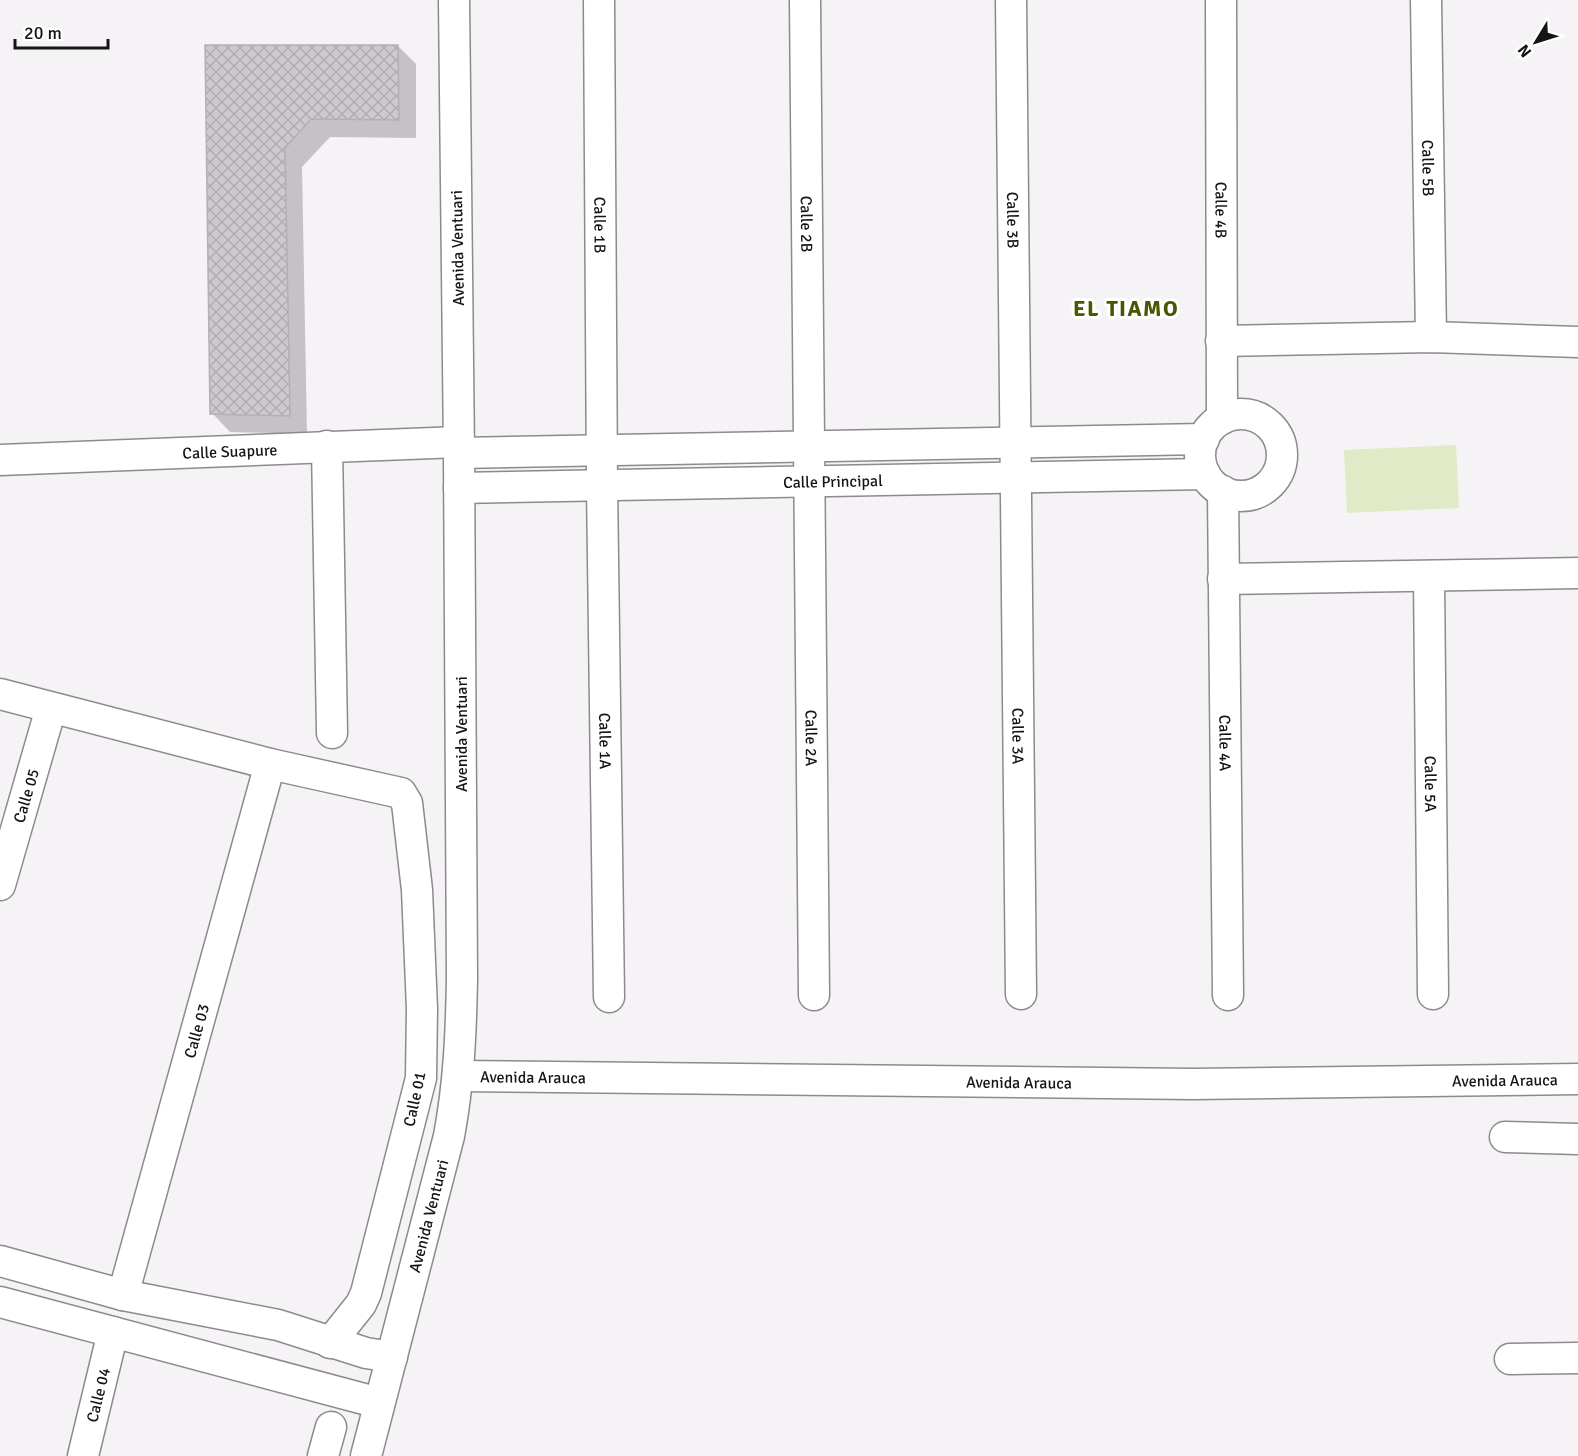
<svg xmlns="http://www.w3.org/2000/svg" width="1578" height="1456" font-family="Signika,sans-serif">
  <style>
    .grass { fill: #e1eac6 }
    .shadow { fill: #0003 }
    .building { fill: url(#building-cross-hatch); stroke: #b3b0b4; stroke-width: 1.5 }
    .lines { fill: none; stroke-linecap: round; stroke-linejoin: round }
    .minor-casing { stroke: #8d8a8d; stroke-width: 33 }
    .minor { stroke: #fff; stroke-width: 30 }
    .labels { text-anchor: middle; stroke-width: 6; stroke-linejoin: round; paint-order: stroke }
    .street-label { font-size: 16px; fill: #161516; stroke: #fff }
    .district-label { font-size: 22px; font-weight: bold; letter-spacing: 1.5px; fill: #4b5600; stroke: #fff }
  </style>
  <defs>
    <pattern id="building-cross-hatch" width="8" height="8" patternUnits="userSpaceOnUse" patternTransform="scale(1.5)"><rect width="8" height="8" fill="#cdcacd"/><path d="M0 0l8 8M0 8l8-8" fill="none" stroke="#afadaf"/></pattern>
  </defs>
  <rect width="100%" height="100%" fill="#f6f3f7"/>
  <path class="grass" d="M1456,445L1459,508L1347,513L1344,450Z"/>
  <path class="shadow" d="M398,46L416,64V138L330,137L302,167L307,434L230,432L212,413L206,47Z"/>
  <path class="building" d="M205,45H398L399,120L311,119L285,148L290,416L210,414Z"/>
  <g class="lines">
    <g class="minor-casing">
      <g id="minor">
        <path id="s1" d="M599,0L602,486L609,997"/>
        <path id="s2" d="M805,0L814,995"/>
        <path id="s3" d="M1011,0L1021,994"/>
        <path id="s4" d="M1221,0L1222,419"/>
        <path id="s5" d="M1426,0L1431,337"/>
        <path d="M1221,341L1431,337L1578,342"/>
        <circle cx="1241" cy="455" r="41"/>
        <path d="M327,446L332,733"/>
        <path d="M459,453L1204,439"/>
        <path id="s6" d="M0,460L459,442"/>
        <path id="s7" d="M459,488L1205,474"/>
        <path id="s8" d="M1223,491L1228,995"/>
        <path id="s9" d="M1429,576L1433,994"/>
        <path d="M1223,579L1578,573"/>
        <path d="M0,694L270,764L401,793L407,803L417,890L422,1009L421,1078L366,1293L361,1304L330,1343"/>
        <path id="s10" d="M0,885L51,708"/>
        <path id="s11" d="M458,1076L1193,1084L1578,1079"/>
        <path d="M1505,1137L1578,1139"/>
        <path d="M0,1261L123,1295L278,1325L366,1353L392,1357"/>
        <path id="s12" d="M123,1295L270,764"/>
        <path d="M0,1302L379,1403"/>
        <path d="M1510,1359L1578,1358"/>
        <path id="s13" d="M83,1456L113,1332"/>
        <path d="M323,1456L331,1427"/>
        <path id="s14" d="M366,1456L449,1136C459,1082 461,1033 462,979L459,453L454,0"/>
      </g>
    </g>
    <use href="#minor" class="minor"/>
  </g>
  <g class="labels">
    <g class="street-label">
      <text dy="6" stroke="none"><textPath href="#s5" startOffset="168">Calle 5B</textPath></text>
      <text dy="6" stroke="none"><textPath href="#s4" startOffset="210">Calle 4B</textPath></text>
      <text dy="6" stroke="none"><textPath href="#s3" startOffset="220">Calle 3B</textPath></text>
      <text dy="6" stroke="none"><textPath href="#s2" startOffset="224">Calle 2B</textPath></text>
      <text dy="6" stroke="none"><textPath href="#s1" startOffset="225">Calle 1B</textPath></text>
      <text transform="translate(457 248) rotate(-91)" y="6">Avenida Ventuari</text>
      <text dy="6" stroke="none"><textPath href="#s6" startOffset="230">Calle Suapure</textPath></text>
      <text dy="6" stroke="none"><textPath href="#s7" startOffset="374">Calle Principal</textPath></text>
      <text transform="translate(461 734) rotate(-90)" y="6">Avenida Ventuari</text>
      <text dy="6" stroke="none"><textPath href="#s3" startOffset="736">Calle 3A</textPath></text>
      <text dy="6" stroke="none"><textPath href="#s2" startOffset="738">Calle 2A</textPath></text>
      <text dy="6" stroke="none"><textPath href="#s1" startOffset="741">Calle 1A</textPath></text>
      <text dy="6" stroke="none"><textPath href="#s8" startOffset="252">Calle 4A</textPath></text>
      <text dy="6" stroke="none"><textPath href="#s9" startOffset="208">Calle 5A</textPath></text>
      <text dy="6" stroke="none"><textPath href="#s10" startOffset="93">Calle 05</textPath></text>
      <text dy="6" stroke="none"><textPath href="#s12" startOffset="274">Calle 03</textPath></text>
      <text dy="6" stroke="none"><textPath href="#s11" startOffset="75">Avenida Arauca</textPath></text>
      <text dy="6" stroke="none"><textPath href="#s11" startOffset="1047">Avenida Arauca</textPath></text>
      <text dy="6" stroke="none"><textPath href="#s11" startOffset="561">Avenida Arauca</textPath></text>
      <text transform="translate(414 1099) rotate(-78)" y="6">Calle 01</text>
      <text dy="6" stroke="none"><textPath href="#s14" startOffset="248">Avenida Ventuari</textPath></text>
      <text dy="6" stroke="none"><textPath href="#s13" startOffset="63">Calle 04</textPath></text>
    </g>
    <g class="district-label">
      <text x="1126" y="316">EL TIAMO</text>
    </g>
  </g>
  <g transform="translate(1536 42) rotate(232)" stroke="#ffffff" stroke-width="4.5" paint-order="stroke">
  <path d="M0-4.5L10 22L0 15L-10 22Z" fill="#161516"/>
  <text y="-9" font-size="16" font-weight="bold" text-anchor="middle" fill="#161516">N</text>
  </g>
  <path d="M15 39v9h93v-9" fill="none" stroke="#161516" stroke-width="3"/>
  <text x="24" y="39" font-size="18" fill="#161516" stroke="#ffffff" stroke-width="4.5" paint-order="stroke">20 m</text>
</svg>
